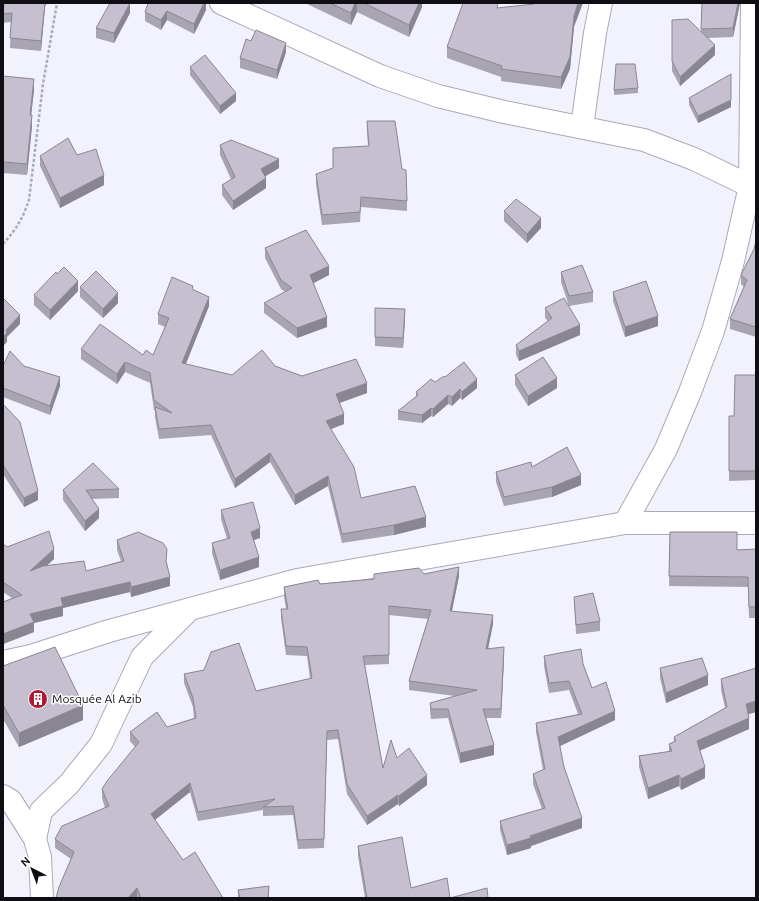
<svg xmlns="http://www.w3.org/2000/svg" width="759" height="901" font-family="Ubuntu,sans-serif">
  <style>
    .lines { fill: none; stroke-linecap: round; stroke-linejoin: round }
    .street-casing { stroke: #a9a9ba; stroke-width: 24 }
    .secondary-casing { stroke: #a9a9ba; stroke-width: 24 }
    .path { stroke: #ababb5; stroke-width: 2.5; stroke-dasharray: 3 2; stroke-linecap: butt }
    .street { stroke: #fff; stroke-width: 22 }
    .secondary { stroke: #fff; stroke-width: 22 }
    .wall { fill: #a9a4b2 }
    .shaded-wall { fill: #8a8691 }
    .building { fill: #c5bfcf; stroke: #8a8691 }
    .labels { text-anchor: middle; stroke-width: 3; stroke-linejoin: round; paint-order: stroke }
    .poi-label { font-size: 12px; fill: #0e0e14; stroke: #fff; text-anchor: start }
  </style>
  <rect width="100%" height="100%" fill="#f2f2fd"/>
  <g class="lines">
    <g class="street-casing">
      <path id="street" d="M582,127L595,33L601,3
        M625,523L666,449L690,392L713,331L733,261L750,186L752,3
        M3,662L31,656L109,631L297,580L625,523H756
        M35,839L41,811L69,784L101,744L142,657L190,609"/>
    </g>
    <g class="secondary-casing">
      <path id="secondary" d="M221,3L380,76L438,96L504,112L644,140L694,159L756,189
        M3,796L11,801L35,839L40,857L42,898"/>
    </g>
    <path class="path" d="M3,244C17,228 22,220 29,200L43,84L57,3"/>
    <use href="#street" class="street"/>
    <use href="#secondary" class="secondary"/>
  </g>
  <path class="wall" d="M4,3H47L45,6L41,51L10,48L11,22L3,23V14Z
    M206,3V10L194,34L167,20L161,30L145,21V12Z
    M305,3H422V7L409,37L357,12L351,25Z
    M702,3H740L733,37L707,38L715,55L680,86L672,71V20L701,32Z
    M498,8L574,27L570,69L561,89L501,81V77L447,58V47Z
    M130,13L114,43L96,38V28Z
    M251,41L286,52L277,79L240,68V58Z
    M190,67L236,101L220,114L190,75Z
    M3,76L34,90L31,115L32,126L27,175L3,173Z
    M638,88V93L614,95V90Z
    M689,98L731,107L698,123L689,105Z
    M367,121L402,169L407,201V211L361,207L360,222L322,225L316,184V174L333,168L368,146L367,131Z
    M220,145L279,168L265,176L266,188L233,210L222,195V185L231,179L220,155Z
    M77,155L104,185L60,208L40,166V156Z
    M504,211L541,228L527,243L504,221Z
    M756,241V337L730,329V319L744,287L741,284V275L754,249Z
    M265,248L329,275L313,283L327,327L297,338L264,313V303L285,292L281,289L265,258Z
    M561,272L593,292V302L569,306L561,282Z
    M80,287L118,303L103,318L80,297Z
    M193,290L209,306L186,364L232,375L275,366L302,376L367,393L340,403L344,424L331,429L361,498L426,527L394,535L342,543L328,486L295,505L270,462L235,488L211,435L159,439L155,417V411L154,410L150,383L125,372L117,384L81,359V349L143,355H153L165,327L158,324V314Z
    M78,291L50,320L34,305V295Z
    M613,292L658,326L625,337L613,301Z
    M375,308L405,319L403,348L375,346Z
    M545,308L580,335L519,361L516,355V345L548,321L545,318Z
    M3,366H24L60,386L50,415L3,397Z
    M515,375L557,388L528,406L515,385Z
    M756,375V480L729,481V416H734Z
    M445,377L477,388L462,400L460,398L452,406L448,404L433,417L431,416L422,423L398,420V411L416,397V392Z
    M3,404L38,500L24,507L3,474Z
    M532,467L581,485L552,497L504,506L496,482V472Z
    M119,489V498L92,499L99,518L85,531L63,500V490Z
    M221,510L260,538L254,540L259,567L220,580L212,553V543L227,539L221,519Z
    M670,532L737,550L756,549V618H749L748,587L669,586Z
    M117,540L167,563L170,586L131,597L130,592L63,608V616L34,623V632L3,644V602L12,598L3,592V544L7,547L54,559L46,566L86,571L121,561L117,550Z
    M424,574L459,576L452,611L493,624L488,649L504,657L501,718H486L494,755L460,763L448,718L431,719L430,712V703L455,696L409,690V681L428,619L389,615V664L365,665L383,768L397,758L427,785L399,806L398,804L367,825L347,794L338,739L327,740L324,848L298,849L293,815L263,816V810L198,821L190,792L155,820L183,860L223,898H137V897L136,898H56L71,859L55,848V839L105,808L102,798V789L135,747L130,741V732L167,727L194,718L193,707L184,683V674L256,691L310,679L307,656L286,655L281,618V609H286L284,597V587Z
    M574,597L600,621V631L576,634Z
    M544,656L583,664L592,688L615,720L560,746L564,767L582,828L531,846V848L507,855L500,830V821L542,809L533,784V774L543,770L536,732V723L578,714L569,690L549,693L544,666Z
    M3,666L83,720L19,747L3,719Z
    M660,668L708,685L666,703L660,678Z
    M756,668V712L748,714L749,729L700,750L705,778L681,790L679,786L648,799L639,767V756L669,752V744L674,742V737L725,708L721,690V679Z
    M358,846L411,888L450,898H488H365L358,856Z
    M269,886V898H238V890Z"/>
  <path class="shaded-wall" d="M45,3H47L45,6L41,51V41Z
    M130,3V13L114,43V33Z
    M204,3H206V10L194,34V24Z
    M355,3H357V12L351,25V13Z
    M419,3H422V7L409,37V25Z
    M578,3H583L574,27L570,69L561,89V77L574,16Z
    M738,3H740L733,37V28Z
    M167,11V20L161,30V20Z
    M286,43V52L277,79V70Z
    M715,45V55L680,86V77Z
    M731,74V107L698,123V116Z
    M34,79V90L30,126V115Z
    M236,93V101L220,114V106Z
    M32,115V126L27,175V164Z
    M279,159V168L261,179V169Z
    M104,175V185L60,208V198Z
    M266,178V188L233,210V201Z
    M541,218V228L527,243V234Z
    M329,266V275L310,285V275Z
    M78,281V291L50,320V310Z
    M118,293V303L103,318V309Z
    M209,297V306L182,373V363Z
    M405,309V319L403,348V338Z
    M20,315V324L7,337V342L4,345V336L6,330Z
    M658,316V326L625,337V327Z
    M327,317V327L297,338V328Z
    M580,325V335L519,361V351Z
    M125,362V372L117,384V374Z
    M60,377V386L50,415V406Z
    M557,378V388L528,406V396Z
    M477,379V388L462,400V392Z
    M367,383V393L336,404V394Z
    M460,389V398L452,406V397Z
    M448,395V404L433,417V409Z
    M431,408V416L422,423V415Z
    M344,414V424L326,431V421Z
    M270,453V462L235,488V479Z
    M581,475V485L552,497V487Z
    M328,476V486L295,505V495Z
    M38,491V500L24,507V498Z
    M99,509V518L85,531V521Z
    M426,517V527L394,535V525Z
    M260,528V538L251,541V532Z
    M54,549V559L30,581V571Z
    M259,557V567L220,580V570Z
    M459,567V576L450,620V611Z
    M170,577V586L131,597V587Z
    M130,582V592L63,608V616L34,623V632L3,644V634L30,614L61,598Z
    M493,615V624L486,658V649Z
    M504,647V657L501,718V709Z
    M708,675V685L666,703V693Z
    M756,701V712L746,715V704Z
    M83,705V720L19,747V733Z
    M615,711V720L558,747V737Z
    M749,718V729L697,752V741Z
    M494,745V755L460,763V753Z
    M705,767V778L681,790V779Z
    M427,775V785L399,806V796Z
    M679,775V786L648,799V788Z
    M190,783V792L151,823V814Z
    M398,795V804L367,825V816Z
    M582,818V828L531,846V848L507,855V845Z
    M137,888V897L136,898H128Z"/>
  <path class="building" d="M4,3H45L41,41L10,38L12,13L3,14Z
    M110,3H130L114,33L96,28Z
    M148,3H204L194,24L167,11L161,20L145,12Z
    M330,3H355L351,13Z
    M364,3H419L409,25Z
    M463,3H498L497,8L534,4L535,3H578L574,16L570,57L561,77L501,69L502,66L447,47Z
    M702,3H738L733,28L701,29Z
    M688,19L715,45L680,77L672,61V20Z
    M256,30L286,43L277,70L240,58L246,39L251,41Z
    M205,55L236,93L220,106L190,67Z
    M616,64H635L638,88L614,90Z
    M731,74V100L698,116L689,98Z
    M3,76L34,79L30,115H32L27,164L3,162Z
    M367,121H395L402,169L406,170L407,201L361,197L360,212L322,215L316,174L333,168V148L369,146Z
    M68,138L77,155L96,149L104,175L60,198L40,156Z
    M231,140L279,159L261,169L266,178L233,201L222,185L235,177L220,145Z
    M516,199L541,218L527,234L504,211Z
    M306,230L329,266L310,275L327,317L297,328L264,303L292,288L281,280L265,248Z
    M756,241V327L730,319L747,280L741,275L754,249Z
    M582,265L593,292L569,296L561,272Z
    M64,267L78,281L50,310L34,295L56,272L57,274Z
    M96,271L118,293L103,309L80,287Z
    M172,277L193,286L192,289L209,297L182,363L232,375L262,350L275,366L302,376L356,359L367,383L336,394L344,414L326,421L354,467L361,498L415,486L426,517L394,525L342,534L328,476L295,495L270,453L235,479L211,425L159,429L155,407L172,413L154,400L150,373L125,362L117,374L81,349L100,324L143,355L146,350L153,355L169,318L158,314Z
    M646,281L658,316L625,327L613,292Z
    M3,298L20,315L6,330L7,333L4,336L3,335Z
    M564,298L580,325L519,351L516,345L552,318L545,308Z
    M375,308L405,309L403,338L375,337Z
    M10,351L24,366L60,377L50,406L3,388V366Z
    M543,357L557,378L528,396L515,375Z
    M464,362L477,379L462,392L460,389L452,397L448,395L433,409L431,408L422,415L398,411L418,395L416,392L431,379L435,382L444,376L445,377Z
    M735,375H756V471H729V416H734Z
    M3,404L20,422L38,491L24,498L3,465Z
    M567,447L581,475L552,487L504,497L496,472L531,462L532,467Z
    M93,463L119,489L86,490L99,509L85,521L63,490Z
    M253,502L260,528L251,532L259,557L220,570L212,543L230,538L221,510Z
    M49,531L54,549L30,571L43,566L84,561L86,571L124,561L117,540L138,532L163,543L167,549L166,561L170,577L131,587L130,582L61,598L63,606L30,614L34,622L3,634V602L22,595L3,582V544L7,547Z
    M670,532H737V550L756,549V607H749L748,577L669,576Z
    M459,567L450,611L493,615L486,649L504,647L501,709H483L494,745L460,753L448,709H431L430,703L477,690L409,681L431,610L389,606V655L363,656L383,768L391,740L397,758L409,748L427,775L399,796L398,795L367,816L347,784L338,730L327,731L324,839L298,840L293,806L263,807L275,799L198,812L190,783L151,814L183,860L195,852L223,898H141L137,888L128,898H56L59,887L74,852L55,839L62,826L109,806L102,789L107,781L139,742L130,732L157,712L167,727L196,718L193,698L184,674L204,670L211,652L239,643L256,691L312,678L307,647L286,646L281,609H288L284,587L318,580L320,584L374,579V574L419,568L424,574Z
    M593,593L600,621L576,625L574,597Z
    M55,647L83,705L19,733L3,705V666Z
    M581,649L583,664L592,688L606,682L615,711L558,737L564,767L582,818L530,836L531,838L507,845L500,821L545,808L533,774L545,769L536,723L582,714L569,681L549,683L544,656Z
    M702,658L708,675L666,693L660,668Z
    M756,668V701L746,704L749,718L697,741L705,767L681,779L679,775L648,788L639,756L672,751L669,744L676,741L674,737L727,707L721,679Z
    M402,837L411,888L447,878L450,898L487,888L488,898H367L358,846Z
    M269,886L268,898H240L238,890Z"/>
  <defs>
    <g id="building-disc" transform="scale(1)"><circle r="9.5" fill="#ac1732" stroke="#fff"/><path d="M-4-6H4V6H1V3H-1V6H-4ZM-2.5-4.3h1.7v1.8h-1.7ZM.8-4.3h1.7v1.8H.8ZM-2.5-1h1.7V.8h-1.7ZM.8-1h1.7V.8H.8Z" fill="#fff"/></g>
  </defs>
  <g fill-rule="evenodd">
    <use href="#building-disc" x="38" y="699"/>
  </g>
  <g class="labels">
    <g class="poi-label">
      <text x="52" y="703">Mosquée Al Azib</text>
    </g>
  </g>
  <rect width="759" height="901" fill="none" stroke="#0e0e14" stroke-width="8"/>
  <g transform="translate(32 869) rotate(318)" stroke="#ffffff" stroke-width="3" paint-order="stroke">
  <path d="M0-3L7 15L0 10L-7 15Z" fill="#0e0e14"/>
  <text y="-6" font-size="11" font-weight="bold" text-anchor="middle" fill="#0e0e14">N</text>
  </g>
</svg>
